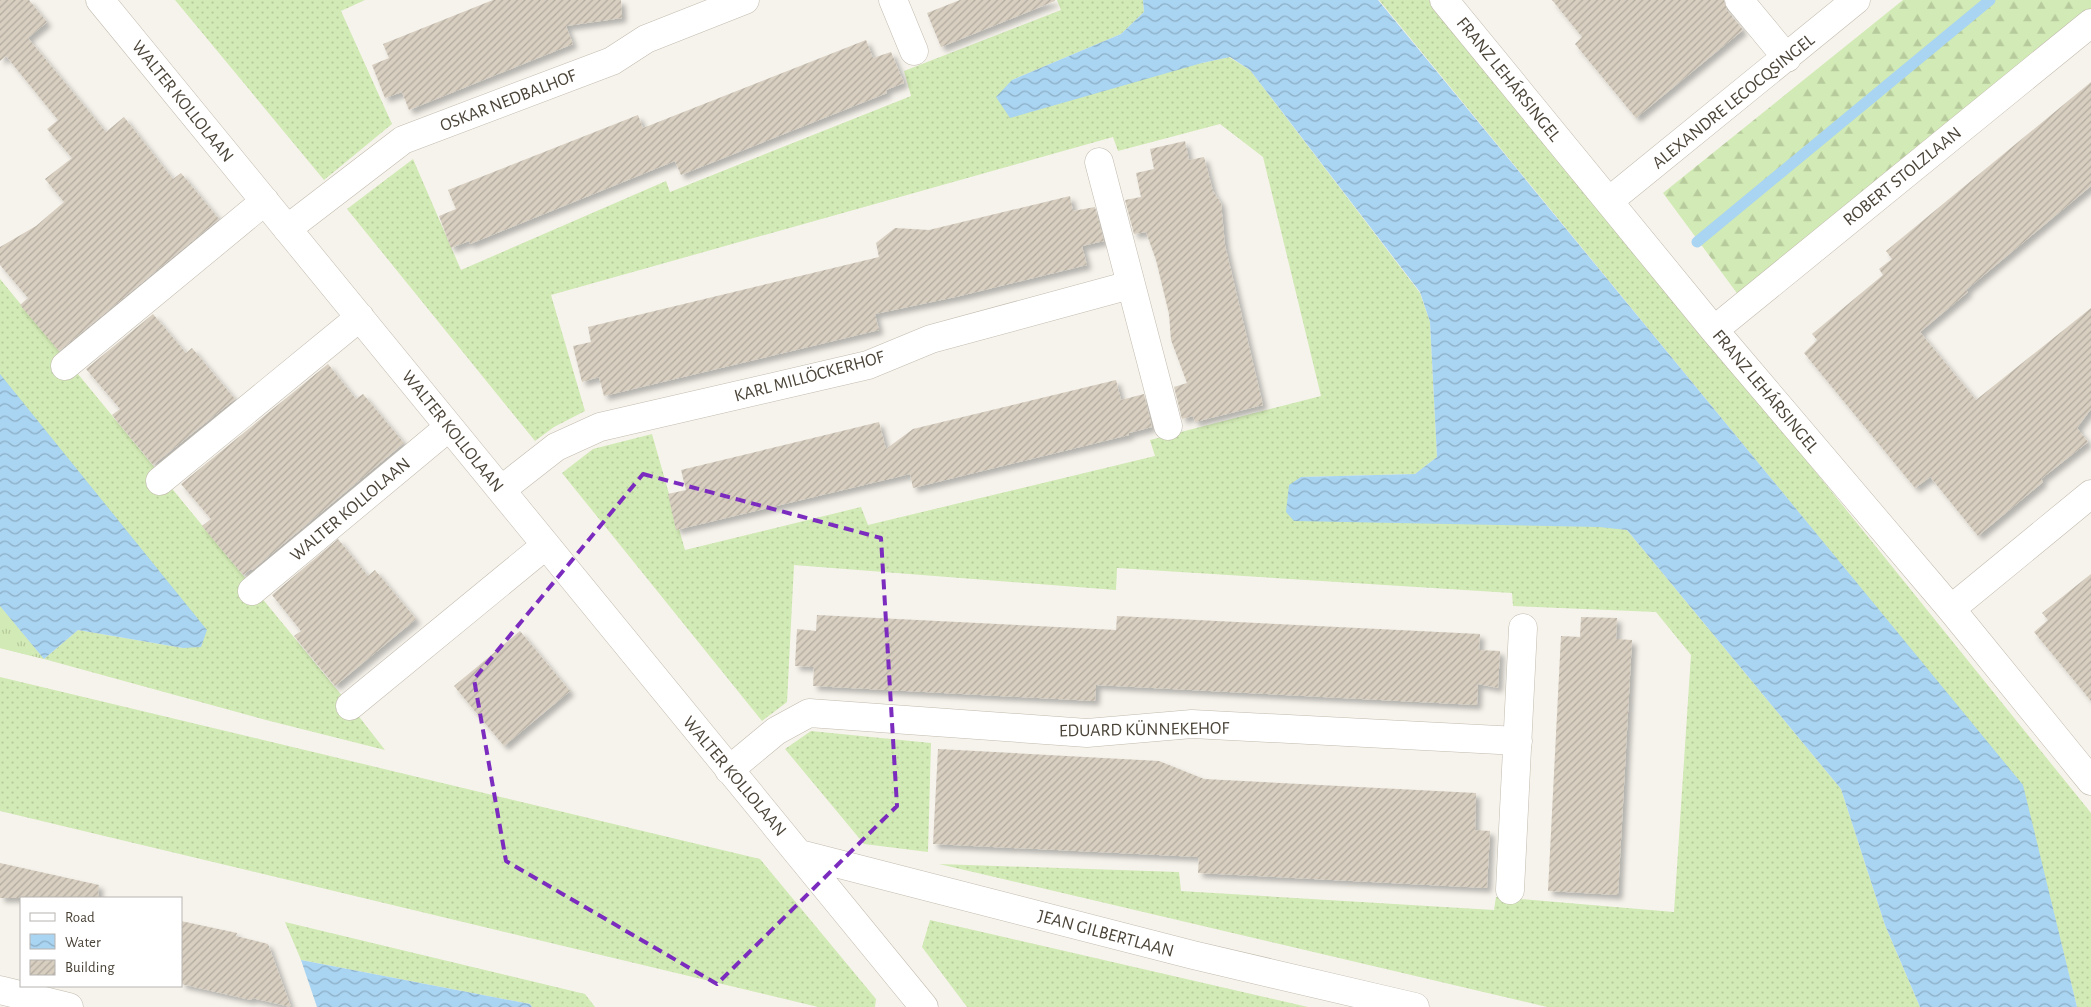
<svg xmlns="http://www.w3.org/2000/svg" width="2091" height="1007" font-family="'Alegreya Sans',sans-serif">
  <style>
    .grass { fill: url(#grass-dots) }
    .forest { fill: url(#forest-firs) }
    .park { fill: url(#park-tufts) }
    .water { fill: url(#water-waves) }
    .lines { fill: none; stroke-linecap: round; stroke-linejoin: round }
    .stream { stroke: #a9d4f2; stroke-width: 11 }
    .building { fill: url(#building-hatch); filter: url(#shadow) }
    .minor-casing { stroke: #c2bbae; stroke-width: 29 }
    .minor { stroke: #fff; stroke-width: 28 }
    .marked { fill: none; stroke: #7b2cbf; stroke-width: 4; stroke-dasharray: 10 6; stroke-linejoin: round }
    .labels { text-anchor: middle; stroke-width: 4; stroke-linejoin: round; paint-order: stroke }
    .street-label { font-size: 18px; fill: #4b4439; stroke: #fff }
  </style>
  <defs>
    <pattern id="grass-dots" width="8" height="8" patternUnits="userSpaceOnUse" patternTransform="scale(1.25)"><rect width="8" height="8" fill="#d2eab5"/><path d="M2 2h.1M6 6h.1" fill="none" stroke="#b6ca9c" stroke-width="1.8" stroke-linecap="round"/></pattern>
    <pattern id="forest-firs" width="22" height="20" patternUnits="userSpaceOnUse" patternTransform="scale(1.25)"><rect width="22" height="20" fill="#d2eab5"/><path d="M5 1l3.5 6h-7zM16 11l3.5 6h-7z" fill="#b6ca9c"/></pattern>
    <pattern id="park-tufts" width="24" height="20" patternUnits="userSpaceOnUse" patternTransform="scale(1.25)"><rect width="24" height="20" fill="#d2eab5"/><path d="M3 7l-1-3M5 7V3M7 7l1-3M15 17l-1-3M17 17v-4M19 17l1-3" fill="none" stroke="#b6ca9c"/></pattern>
    <pattern id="water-waves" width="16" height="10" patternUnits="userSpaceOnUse" patternTransform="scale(1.25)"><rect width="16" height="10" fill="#a9d4f2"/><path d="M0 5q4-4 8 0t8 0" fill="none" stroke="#8caec5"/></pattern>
    <pattern id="building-hatch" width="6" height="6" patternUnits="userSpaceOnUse" patternTransform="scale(1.25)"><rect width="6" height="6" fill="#d8cfc1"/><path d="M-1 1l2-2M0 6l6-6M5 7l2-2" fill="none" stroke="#b1aa9e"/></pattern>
    <filter id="shadow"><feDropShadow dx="4.5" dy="4.5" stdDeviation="2.5" flood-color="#0004"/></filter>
  </defs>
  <rect width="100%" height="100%" fill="#f6f3ec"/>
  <path class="grass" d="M175,0H365L341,11L392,124L324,180Z
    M1057,0H1143L1144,12L1121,34L1012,80L1202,63L1229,57L1250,70L1420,293L1430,322L1437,457L1415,474L1301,477L1627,530L1841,789L1885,925L1920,1007H1547L939,864L1179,872L1181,891L1494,910L1496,897L1674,912L1691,655L1656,612L1513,606L1512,593L1117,568L1116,590L794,565L787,702L762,721L562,473L593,449L652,434L685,550L861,507L868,525L1155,456L1150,440L1321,396L1263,157L1220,124L1118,151L1113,137L551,295L585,411L554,427L535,441L347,209L413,159L461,270L666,181L670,192L911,96L904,71L1061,10Z
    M1379,0H1429L1706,336L2091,813V1007H2077L2022,785Z
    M0,279L357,714L385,750L266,720L44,659L0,648V606L44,659L78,630L183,648L0,377Z
    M0,677L760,859L876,999L875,1007H818L0,811Z
    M811,731L931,743L928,852L864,844L785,749Z
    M930,920L1308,1007H967L922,947Z
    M285,922L585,994L595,1007H532L530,1004L301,960Z"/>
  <path class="forest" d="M1903,0H2091V16L1742,300L1663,193Z"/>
  <path class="park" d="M0,606L44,659L0,648Z"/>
  <path class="water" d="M1143,0H1378L2023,785L2077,1007H1920L1885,925L1841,789L1627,530L1599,527L1294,521L1286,512L1289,485L1301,477L1415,474L1437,457L1430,322L1420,292L1250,70L1230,57L1202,63L1010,118L996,97L1012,80L1121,34L1144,12Z
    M0,374L207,630L201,647L183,648L78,630L44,659L0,606Z
    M301,960L530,1004L532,1007H317Z"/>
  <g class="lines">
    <path class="stream" d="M1697,242L1990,0"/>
  </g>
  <path class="building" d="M0,0H29L47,22L28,38L106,132L124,117L173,179L181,173L219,219L59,351L20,305L28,298L0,265V247L36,226L64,202L45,179L72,158L47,129L58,120L6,56L0,61Z
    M493,0H621L622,18L566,26L573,44L409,110L402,92L385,98L372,65L389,58L383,44Z
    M960,0H1055V1L941,47L927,13Z
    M1552,0H1724L1727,10L1743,30L1636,118L1575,44L1582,37Z
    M866,40L873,58L891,52L904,83L886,90L887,93L681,175L675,161L470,244L469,241L451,248L439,216L456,209L448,190L638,115L643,128Z
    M2091,82V186L1966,290L1968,292L1920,332L1976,400L2091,308V409L2077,428L2088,442L2041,479L2043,482L1978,536L1931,478L1930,477L1915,488L1804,353L1817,340L1812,334L1883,275L1879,269L1892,259L1886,251Z
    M1185,141L1189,160L1204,157L1213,191L1221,203L1225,245L1263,405L1195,422L1193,416L1182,419L1174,387L1187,383L1171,340L1169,314L1156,260L1146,232L1134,234L1125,200L1141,197L1136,173L1154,169L1150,149Z
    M1070,196L1073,211L1095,207L1104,241L1082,246L1087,265L960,296L875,314L879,330L604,396L599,377L582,382L573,346L591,342L588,327L879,257L876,243L895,228L929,230Z
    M153,314L186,353L192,348L235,399L153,465L112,415L120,409L86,369Z
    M328,364L356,399L363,394L404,443L252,570L251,569L243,575L202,526L211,519L181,484Z
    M1116,380L1121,400L1144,394L1152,427L1129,433V435L913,488L910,474L676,530L668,494L686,490L681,470L879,422L886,449L913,429Z
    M338,539L368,576L375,570L416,619L335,686L294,636L301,631L272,595Z
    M2091,574V701L2034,632L2048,620L2042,613Z
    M817,615L1116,630L1117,616L1480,634L1479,650L1500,651L1498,688L1478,684L1477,705L1096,685L1095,701L813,686L814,667L795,666L797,629L816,631Z
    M1581,617L1617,618L1616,639L1632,640L1618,895L1548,891L1561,636L1580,637Z
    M520,631L570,691L504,746L454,686Z
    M938,749L1159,761L1204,779L1476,793L1475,830L1490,831L1487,888L1198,873L1199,857L933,844Z
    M0,863L99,885L98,898H0Z
    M181,921L237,933L236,936L268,944L291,1007L252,998L251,1000L181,984Z"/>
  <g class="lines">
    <g class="minor-casing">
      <path id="minor" d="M100,0L924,1007
        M893,0L914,51
        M1444,0L1714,330L1951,609L2091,781
        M1739,0L1787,58
        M1099,162L1168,426
        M1609,201L1856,0
        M287,229L403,140L612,61L646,39L745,0
        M1714,330L2091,23
        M65,366L265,201
        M160,481L360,317
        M501,490L556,447L600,427L868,365L931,339L1130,285
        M252,591L449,427
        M1951,609L2091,494
        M350,706L546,545
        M729,770L776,731L809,713L1087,733L1192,724L1518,741
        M800,854L1193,955L1415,1007
        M1510,890L1523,628
        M0,990L69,1007"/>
    </g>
    <use href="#minor" class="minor"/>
  </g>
  <path class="marked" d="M643,474L881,538L897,806L717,984L506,861L474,679Z"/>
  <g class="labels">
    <g class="street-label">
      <text transform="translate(1509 79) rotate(51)" y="6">FRANZ LEHÁRSINGEL</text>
      <text transform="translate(508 100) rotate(-21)" y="6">OSKAR NEDBALHOF</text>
      <text transform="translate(183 101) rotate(51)" y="6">WALTER KOLLOLAAN</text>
      <text transform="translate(1733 101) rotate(-39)" y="6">ALEXANDRE LECOCQSINGEL</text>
      <text transform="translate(1902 176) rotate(-39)" y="6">ROBERT STOLZLAAN</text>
      <text transform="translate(809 376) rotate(-15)" y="6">KARL MILLÖCKERHOF</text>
      <text transform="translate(1766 391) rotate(50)" y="6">FRANZ LEHÁRSINGEL</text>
      <text transform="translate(453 431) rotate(51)" y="6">WALTER KOLLOLAAN</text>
      <text transform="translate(350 509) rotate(-40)" y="6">WALTER KOLLOLAAN</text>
      <text transform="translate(1144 729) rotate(-1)" y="6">EDUARD KÜNNEKEHOF</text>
      <text transform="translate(735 776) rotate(50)" y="6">WALTER KOLLOLAAN</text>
      <text transform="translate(1106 933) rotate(15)" y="6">JEAN GILBERTLAAN</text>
    </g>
  </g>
  <rect x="20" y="897" width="162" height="90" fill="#ffffff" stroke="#b7b4b0"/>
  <rect x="30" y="913" width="25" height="8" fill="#ffffff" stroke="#b7b4b0"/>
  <text x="65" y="922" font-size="15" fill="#4b4439">Road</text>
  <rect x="30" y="934" width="25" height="15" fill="url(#water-waves)" stroke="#b7b4b0"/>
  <text x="65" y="947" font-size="15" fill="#4b4439">Water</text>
  <rect x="30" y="960" width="25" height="15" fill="url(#building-hatch)" stroke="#b7b4b0"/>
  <text x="65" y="972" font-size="15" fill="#4b4439">Building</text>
</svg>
